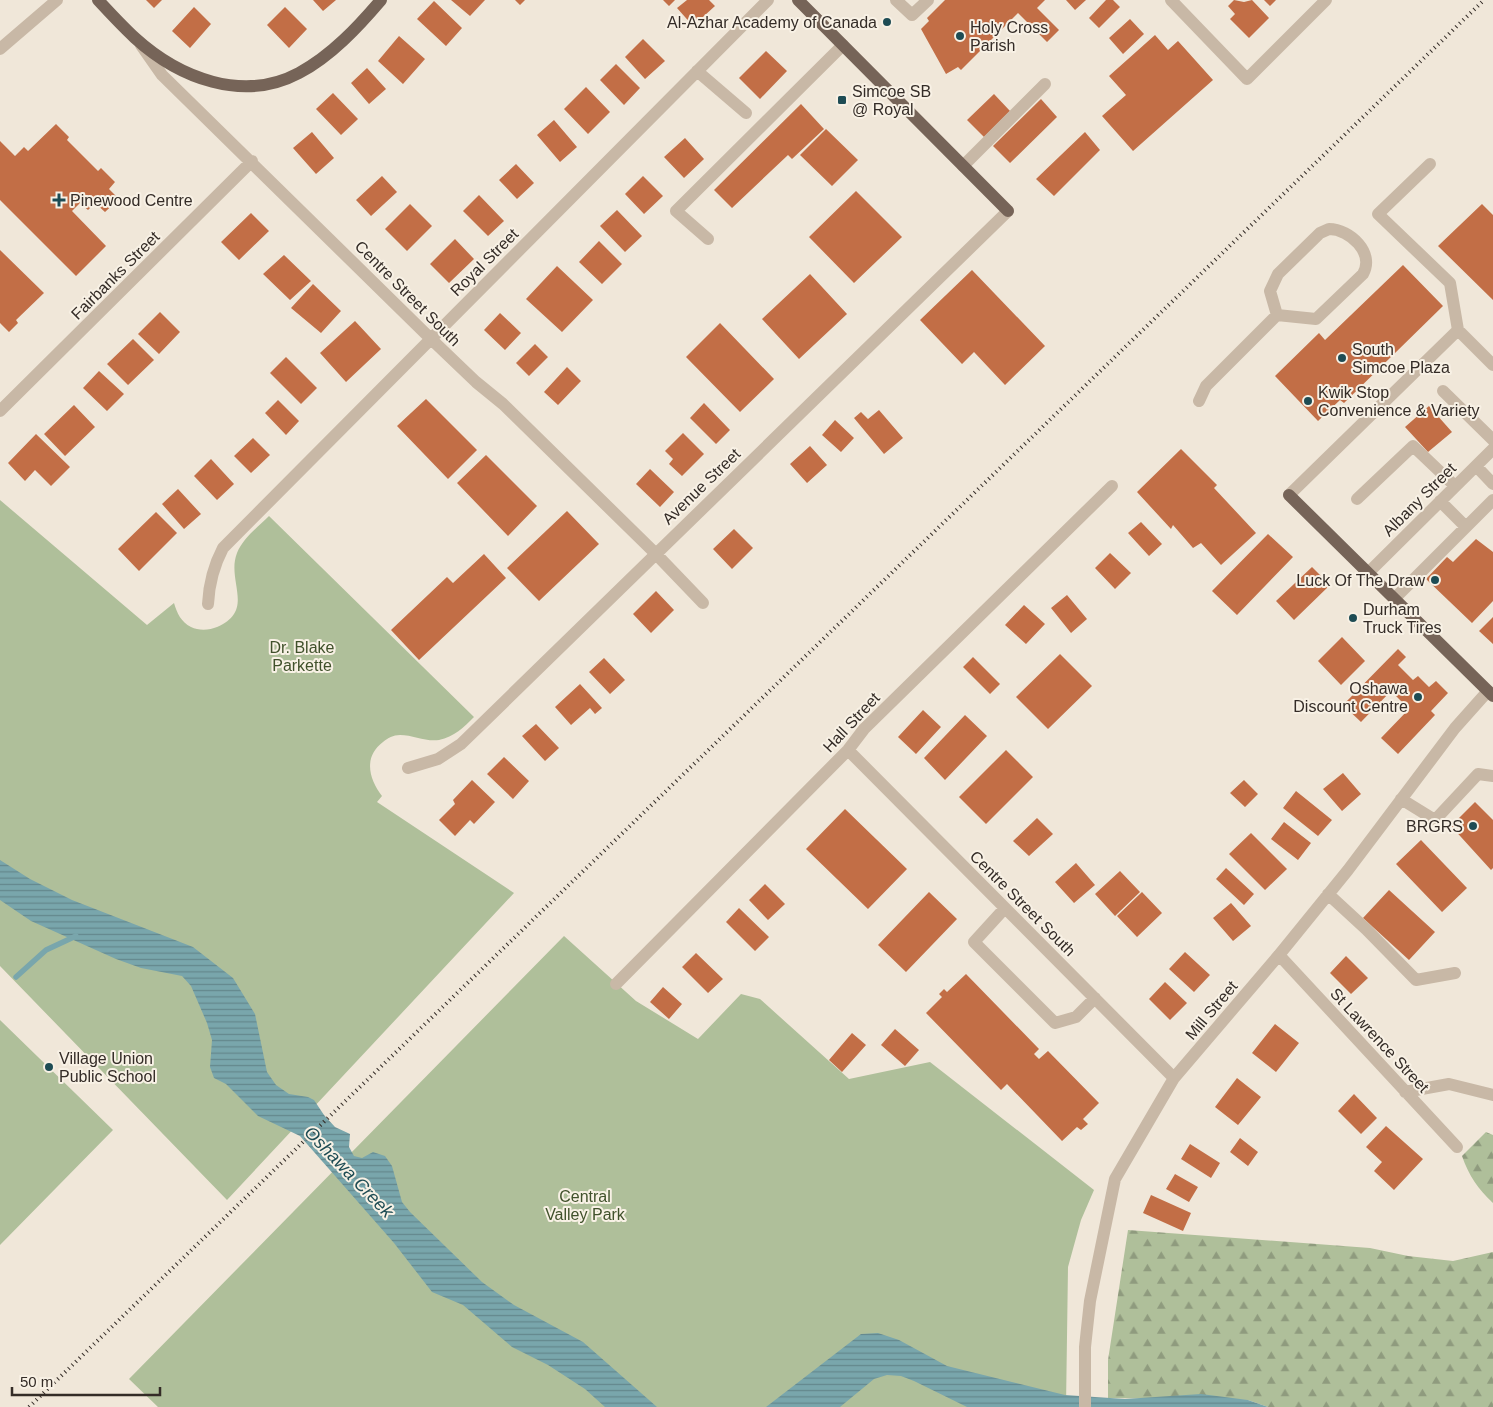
<svg xmlns="http://www.w3.org/2000/svg" width="1493" height="1407" font-family="Helvetica,sans-serif">
  <style>
    .forest { fill: url(#forest-firs) }
    .green { fill: #afbf9a }
    .water { fill: url(#water-rules) }
    .lines { fill: none; stroke-linecap: round; stroke-linejoin: round }
    .stream { stroke: #79a6ac; stroke-width: 5.5 }
    .building { fill: #c26e46 }
    .minor { stroke: #c8b8a6; stroke-width: 12 }
    .major { stroke: #766458; stroke-width: 12 }
    .rail { stroke: #342c27; stroke-width: 4; stroke-dasharray: 1 4; stroke-linecap: butt }
    .poi-dot { fill: #1e4c54; stroke: #f8f1e5; stroke-width: 2 }
    .labels { text-anchor: middle; stroke-width: 4; stroke-linejoin: round; paint-order: stroke }
    .poi-label { font-size: 16px; fill: #342c27; stroke: #f8f1e5; text-anchor: start }
    .street-label { font-size: 16px; fill: #342c27; stroke: #f8f1e5 }
    .park-label { font-size: 16px; fill: #40512b; stroke: #f8f1e5 }
    .water-label { font-size: 18px; font-style: italic; fill: #1e4c54; stroke: #f8f1e5 }
  </style>
  <defs>
    <pattern id="forest-firs" width="22" height="20" patternUnits="userSpaceOnUse" patternTransform="scale(1.25)"><rect width="22" height="20" fill="#afbf9a"/><path d="M5 1l3.5 6h-7zM16 11l3.5 6h-7z" fill="#8f9b7e"/></pattern>
    <pattern id="water-rules" width="6" height="5" patternUnits="userSpaceOnUse" patternTransform="scale(1.25)"><rect width="6" height="5" fill="#79a6ac"/><path d="M0 2.5h6" fill="none" stroke="#64878c"/></pattern>
  </defs>
  <rect width="100%" height="100%" fill="#f0e7d9"/>
  <path class="forest" d="M1486,1132L1493,1135V1203C1478,1189 1469,1176 1462,1156Z
    M1128,1230L1370,1248L1408,1256L1453,1261L1493,1252V1407H1268L1248,1400L1108,1398V1360Z"/>
  <path class="green" d="M0,500L147,625L174,603C177,613 181,622 191,627C199,631 210,630 217,627C256,610 226,581 237,553C243,538 258,527 269,516L474,717C464,727 454,737 439,740C426,742 413,735 400,735C393,735 388,738 383,742C363,757 369,779 382,796L377,802L514,893L227,1200L0,966Z
    M564,936L636,1001L698,1039L741,994L760,999L849,1079L930,1062L1094,1190L1081,1220L1068,1267L1066,1407H158L129,1379Z
    M0,1020L113,1130L0,1245Z"/>
  <path class="water" d="M0,860L30,879L72,900L193,947L233,978L255,1014L267,1072L276,1085L289,1094L308,1097L314,1100L324,1115L335,1127L350,1134L349,1147L354,1156L362,1158L373,1152L385,1156L392,1166L402,1202L410,1212L482,1282L514,1305L583,1342L657,1407H605L585,1389L548,1365L512,1347L463,1305L432,1292L394,1243L300,1136L258,1116L226,1084L214,1078L210,1067L212,1040L207,1023L191,986L182,976L141,968L116,959L31,921L0,900Z
    M878,1333L899,1340L947,1366L1065,1395L1125,1399L1201,1394L1248,1400L1268,1407H967L914,1381L901,1376L887,1375L874,1379L840,1407H766L861,1334Z"/>
  <g class="lines">
    <path class="stream" d="M16,977L46,950L76,936"/>
  </g>
  <path class="building" d="M146,0H162L154,8Z
    M313,0H336L323,11Z
    M451,0H485L470,16Z
    M515,0H525L520,5Z
    M663,0H675L669,6Z
    M687,0H709L715,6L693,26L677,8Z
    M945,0H1045L1037,8L1059,30L1047,42L1018,13L961,70L958,67L946,74L921,29L929,21L927,18Z
    M1066,0H1086L1075,10Z
    M1106,0H1113L1120,7L1099,28L1089,18Z
    M1234,0L1244,2L1252,0L1269,18L1249,38L1230,19L1235,14L1228,6Z
    M1264,0H1276L1270,6Z
    M434,1L462,28L446,46L417,19Z
    M194,7L211,24L190,48L172,31Z
    M285,7L307,29L289,48L267,25Z
    M1130,19L1144,34L1123,54L1109,38Z
    M1155,35L1168,50L1178,41L1213,80L1133,151L1102,116L1126,95L1109,76Z
    M399,36L425,59L403,84L378,61Z
    M643,39L665,61L645,79L625,57Z
    M766,51L787,71L760,99L739,78Z
    M616,64L640,88L624,105L600,80Z
    M367,68L386,89L369,104L351,83Z
    M586,87L610,112L588,134L564,109Z
    M333,93L358,119L341,135L316,109Z
    M994,94L1010,111L984,137L967,120Z
    M1041,99L1057,117L1010,163L993,146Z
    M801,104L824,129L792,159L788,155L732,208L714,190Z
    M554,120L577,147L560,162L537,135Z
    M56,124L69,137L67,140L98,171L101,168L115,182L109,189L119,199L105,212L95,203L88,210L80,203L72,211L106,246L76,276L0,200V141L15,156L24,147L28,151Z
    M826,129L858,160L832,186L800,155Z
    M312,132L334,158L316,174L293,148Z
    M1085,132L1100,150L1054,196L1036,179Z
    M685,138L704,159L684,178L664,157Z
    M516,164L534,183L517,199L499,180Z
    M382,176L397,192L371,216L356,200Z
    M643,176L663,196L644,214L625,194Z
    M856,191L902,237L854,283L809,237Z
    M479,195L504,221L488,236L463,211Z
    M410,204L432,226L407,251L385,229Z
    M1482,204L1493,215V300L1438,246Z
    M617,210L642,236L625,252L600,226Z
    M251,213L269,231L239,260L221,242Z
    M455,239L474,259L449,283L430,264Z
    M599,241L622,264L602,284L579,262Z
    M0,250L44,293L16,320L18,323L9,332L0,323Z
    M284,255L311,281L290,300L263,274Z
    M1403,265L1443,306L1344,403L1340,400L1318,421L1275,376L1319,333L1325,340Z
    M557,266L593,300L562,332L526,299Z
    M972,270L1045,346L1005,385L974,352L962,364L920,320Z
    M810,274L847,314L799,359L762,319Z
    M313,284L341,311L321,333L291,308Z
    M160,312L180,332L159,354L138,334Z
    M500,313L521,333L505,350L484,330Z
    M355,321L381,349L346,382L320,353Z
    M720,323L774,379L740,412L686,357Z
    M133,339L154,360L128,385L107,364Z
    M535,344L548,357L529,376L516,363Z
    M286,357L317,388L301,404L270,373Z
    M567,367L581,381L558,405L544,392Z
    M99,371L124,394L107,411L83,388Z
    M426,399L477,450L448,479L397,426Z
    M278,400L299,421L286,435L265,413Z
    M704,403L730,430L716,444L690,418Z
    M74,405L95,427L65,456L44,434Z
    M1429,406L1452,432L1428,452L1405,427Z
    M879,410L903,438L884,454L854,418L861,412L868,419Z
    M835,420L854,438L841,452L822,435Z
    M683,433L704,454L682,476L669,464L673,459L665,451Z
    M36,434L70,467L51,486L35,470L25,481L8,463Z
    M253,438L270,455L251,473L234,456Z
    M810,446L827,465L807,483L790,464Z
    M1181,449L1217,485L1214,488L1256,533L1221,565L1201,543L1193,548L1173,525L1171,529L1137,492Z
    M486,455L537,506L508,536L457,483Z
    M211,459L234,484L217,500L194,476Z
    M650,469L674,492L660,507L636,484Z
    M178,489L201,514L184,529L162,504Z
    M567,511L599,544L539,601L507,568Z
    M156,512L177,533L139,571L118,549Z
    M1141,522L1162,544L1149,556L1128,533Z
    M734,529L753,548L732,569L713,549Z
    M1268,534L1293,557L1237,615L1212,591Z
    M1476,539L1493,552V601L1472,623L1426,579L1447,557L1453,562Z
    M1110,553L1131,573L1115,589L1095,568Z
    M484,554L506,578L419,660L391,630L447,577L453,583Z
    M1312,567L1330,585L1294,620L1276,601Z
    M656,591L674,610L651,633L633,614Z
    M1067,595L1087,619L1071,633L1051,608Z
    M1024,605L1045,624L1026,644L1005,625Z
    M1493,617V644L1479,631Z
    M1342,637L1365,661L1341,685L1318,661Z
    M1398,649L1406,657L1398,665L1413,680L1418,676L1429,687L1436,681L1448,693L1431,711L1435,715L1398,754L1381,738L1409,709L1391,691L1361,722L1343,705Z
    M1060,654L1092,686L1048,729L1016,697Z
    M973,657L1000,684L990,694L963,667Z
    M604,658L625,680L610,694L589,672Z
    M580,684L602,708L595,714L590,708L571,725L555,707Z
    M923,710L941,727L916,754L898,737Z
    M965,715L987,736L945,780L924,758Z
    M536,724L559,748L545,761L522,736Z
    M1006,750L1033,777L986,824L959,797Z
    M504,757L529,781L513,799L487,774Z
    M1343,773L1361,794L1342,811L1323,789Z
    M472,780L495,802L474,824L470,820L455,836L439,820L455,804L453,800Z
    M1244,780L1258,794L1245,807L1230,793Z
    M1296,791L1332,820L1318,836L1283,808Z
    M1475,802L1493,820V868L1491,870L1451,826Z
    M845,809L907,869L868,909L806,849Z
    M1037,818L1053,834L1029,856L1013,841Z
    M1284,822L1311,843L1298,860L1271,839Z
    M1251,833L1287,869L1265,890L1229,854Z
    M1421,840L1467,888L1442,912L1396,864Z
    M1076,863L1095,885L1074,903L1055,882Z
    M1226,868L1254,894L1244,905L1216,879Z
    M1120,871L1140,892L1115,916L1095,894Z
    M765,884L785,904L768,920L749,900Z
    M1389,890L1435,932L1409,960L1363,918Z
    M929,892L957,919L906,972L878,945Z
    M1142,892L1162,913L1137,937L1117,916Z
    M1231,903L1251,926L1233,941L1213,918Z
    M739,908L769,937L755,951L726,922Z
    M1185,952L1210,975L1194,992L1169,969Z
    M696,953L723,979L708,993L682,967Z
    M1346,956L1368,978L1351,994L1330,973Z
    M966,974L1039,1049L1034,1054L1039,1059L1048,1051L1099,1103L1083,1119L1088,1124L1081,1130L1077,1127L1062,1141L1007,1084L1001,1090L926,1013L942,997L939,994L944,989L947,992Z
    M1165,982L1187,1003L1170,1020L1149,999Z
    M663,987L682,1004L669,1019L650,1002Z
    M1275,1024L1299,1043L1276,1072L1252,1053Z
    M895,1029L919,1050L905,1066L881,1045Z
    M852,1033L866,1045L842,1072L829,1060Z
    M1237,1078L1261,1097L1238,1125L1215,1107Z
    M1354,1094L1377,1118L1361,1134L1338,1111Z
    M1386,1126L1423,1159L1394,1190L1374,1171L1382,1162L1366,1147Z
    M1240,1138L1258,1152L1248,1166L1230,1152Z
    M1190,1144L1220,1163L1211,1178L1181,1159Z
    M1175,1174L1198,1187L1189,1202L1166,1189Z
    M1151,1195L1191,1213L1183,1231L1143,1213Z"/>
  <g class="lines">
    <path class="minor" d="M896,0L912,15L928,0
      M1171,0L1247,79L1326,0
      M141,45L162,75L430,338L476,382L503,404L655,553L703,603
      M0,49L57,0
      M697,71L746,113
      M1430,164L1378,214L1450,283L1458,330
      M963,166L1045,84
      M1329,229C1350,229 1375,253 1363,274L1316,319L1277,315L1270,291L1278,274L1320,233Z
      M708,239L676,211L843,45
      M1443,391L1493,440
      M1199,401L1206,386L1277,315
      M0,411L252,161
      M1476,466L1493,484
      M1289,495L1458,330L1493,365
      M1357,499L1413,446L1455,486
      M1440,501L1466,527L1493,500
      M1368,573L1493,449
      M1394,599L1466,527
      M208,604C209,583 213,567 223,548L768,0
      M848,750L1174,1078
      M408,768L438,759L461,744L1008,211
      M1401,799L1435,820L1478,774L1493,776
      M1328,894L1366,929L1416,980L1455,973
      M1005,908L974,942L1055,1023L1076,1017L1095,998
      M1279,955L1457,1147
      M616,984L848,750L864,729L1112,486
      M1405,1092L1449,1084L1493,1095
      M1085,1407V1347L1090,1301L1115,1179L1174,1078L1279,955L1348,870L1455,728L1488,691"/>
    <path class="major" d="M98,0C110,13 122,26 135,38C179,78 243,103 299,73C331,56 358,27 381,0
      M798,0L1008,211
      M1289,495L1493,696"/>
    <path class="rail" d="M29,1407L1484,0"/>
  </g>
  <g class="poi-dot">
    <circle cx="887" cy="22" r="5"/>
    <circle cx="960" cy="36" r="5"/>
    <rect x="837" y="95" width="10" height="10" rx="2.5"/>
    <path d="M56.5 192.5h5v5h5v5h-5v5h-5v-5h-5v-5h5z"/>
    <circle cx="1342" cy="358" r="5"/>
    <circle cx="1308" cy="401" r="5"/>
    <circle cx="1435" cy="580" r="5"/>
    <circle cx="1353" cy="618" r="5"/>
    <circle cx="1418" cy="697" r="5"/>
    <circle cx="1473" cy="826" r="5"/>
    <circle cx="49" cy="1067" r="5"/>
  </g>
  <g class="labels">
    <g class="poi-label">
      <text x="877" y="28" text-anchor="end">Al-Azhar Academy of Canada</text>
      <text x="970" y="33">Holy Cross<tspan x="970" dy="18">Parish</tspan></text>
      <text x="852" y="97">Simcoe SB<tspan x="852" dy="18">@ Royal</tspan></text>
      <text x="70" y="206">Pinewood Centre</text>
      <text x="1352" y="355">South<tspan x="1352" dy="18">Simcoe Plaza</tspan></text>
      <text x="1318" y="398">Kwik Stop<tspan x="1318" dy="18">Convenience &amp; Variety</tspan></text>
      <text x="1425" y="586" text-anchor="end">Luck Of The Draw</text>
      <text x="1363" y="615">Durham<tspan x="1363" dy="18">Truck Tires</tspan></text>
      <text x="1408" y="694" text-anchor="end">Oshawa<tspan x="1408" dy="18">Discount Centre</tspan></text>
      <text x="1463" y="832" text-anchor="end">BRGRS</text>
      <text x="59" y="1064">Village Union<tspan x="59" dy="18">Public School</tspan></text>
    </g>
    <g class="street-label">
      <text transform="translate(484 262) rotate(-45)" y="6">Royal Street</text>
      <text transform="translate(115 275) rotate(-45)" y="6">Fairbanks Street</text>
      <text transform="translate(408 293) rotate(45)" y="6">Centre Street South</text>
      <text transform="translate(701 486) rotate(-44)" y="6">Avenue Street</text>
      <text transform="translate(1419 499) rotate(-45)" y="6">Albany Street</text>
      <text transform="translate(851 722) rotate(-47)" y="6">Hall Street</text>
      <text transform="translate(1023 903) rotate(45)" y="6">Centre Street South</text>
      <text transform="translate(1211 1010) rotate(-50)" y="6">Mill Street</text>
      <text transform="translate(1380 1040) rotate(47)" y="6">St Lawrence Street</text>
    </g>
    <g class="park-label">
      <text x="302" y="653">Dr. Blake<tspan x="302" dy="18">Parkette</tspan></text>
      <text x="585" y="1202">Central<tspan x="585" dy="18">Valley Park</tspan></text>
    </g>
    <g class="water-label">
      <text transform="translate(349 1172) rotate(46)" y="6">Oshawa Creek</text>
    </g>
  </g>
  <path d="M12 1387v8h148v-8" fill="none" stroke="#342c27" stroke-width="2.5"/>
  <text x="20" y="1387" font-size="15" fill="#342c27" stroke="#f8f1e5" stroke-width="4" paint-order="stroke">50 m</text>
</svg>
